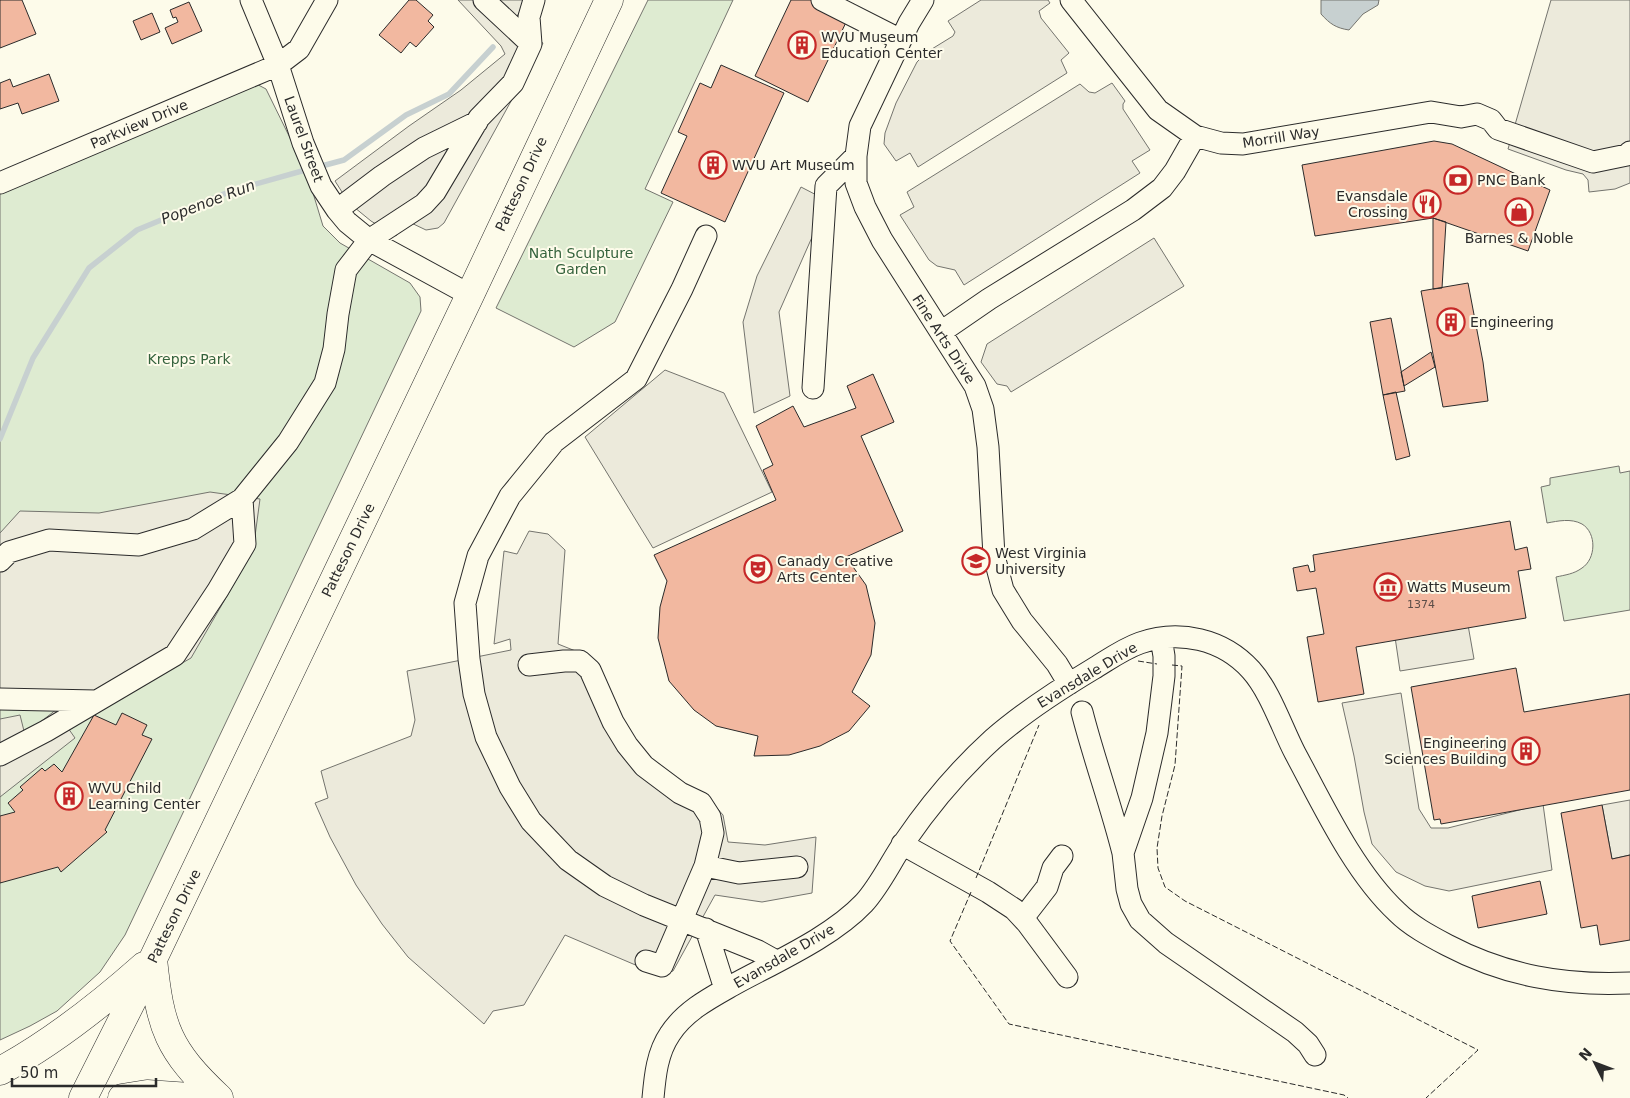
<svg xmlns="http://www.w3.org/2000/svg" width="1630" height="1098" font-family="'DejaVu Sans',sans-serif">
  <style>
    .green { fill: #deebd1; stroke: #74746e }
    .parking { fill: #eceadb; stroke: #74746e }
    .water { fill: #c7d0d0; stroke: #74746e }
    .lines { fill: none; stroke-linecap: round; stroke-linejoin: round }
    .stream { stroke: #c7d0d0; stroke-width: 5.5 }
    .building { fill: #f2b8a0; stroke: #2b2b2b }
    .minor-casing { stroke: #2b2b2b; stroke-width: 23 }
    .major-casing { stroke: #2b2b2b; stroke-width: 29 }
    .minor { stroke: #fdfbea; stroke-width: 21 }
    .major { stroke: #fdfbea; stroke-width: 28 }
    .fence { stroke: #2b2b2b; stroke-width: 1; stroke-dasharray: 6 2.5; stroke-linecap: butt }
    .labels { text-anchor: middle; stroke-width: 4; stroke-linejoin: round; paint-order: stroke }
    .number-label { font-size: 11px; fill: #5d4e48 }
    .poi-label { font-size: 14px; fill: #2b2b2b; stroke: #fdfbea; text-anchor: start }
    .street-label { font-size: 14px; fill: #2b2b2b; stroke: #fdfbea }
    .park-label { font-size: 14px; fill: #34623c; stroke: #fdfbea }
    .water-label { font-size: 15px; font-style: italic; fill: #2b2b2b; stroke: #fdfbea }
  </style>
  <rect width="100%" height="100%" fill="#fdfbea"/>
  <path class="green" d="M648,0H733L645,189L673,202L615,322L574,347L496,308Z
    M245,78L266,89L293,144L313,193L323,226L340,243L410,283L420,297L421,311L125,935L100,972L57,1011L30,1026L0,1040V183Z
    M1619,466L1620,473L1630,471V610L1564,621L1556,577C1565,575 1574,574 1582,568C1596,559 1597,533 1582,524C1571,518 1558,521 1547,523L1541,487L1550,485V478Z"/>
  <path class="parking" d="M458,0H527L511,26L543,43L444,223L438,228L426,230L405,220L396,236L371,221L349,203L335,181L409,126L461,90L505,54L501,46Z
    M981,0H1048L1050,3L1039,11L1041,18L1069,53L1061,60L1067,73L918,167L910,153L896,161L884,144L885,133L896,103L917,62L927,52L953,36L955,32L948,21Z
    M1551,0H1630V183L1615,189L1589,192L1588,180L1583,174L1566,170L1508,149Z
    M1112,83L1125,101L1123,104V109L1150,150L1132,161L1140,173L964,285L955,270L937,266L929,260L900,215L914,207L907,192L1080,84L1089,92L1095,93Z
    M801,187L828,201L779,312L790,396L754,413L743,322L757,276Z
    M1154,238L1184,286L1011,392L1007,386L997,384L981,362L987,344Z
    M665,370L724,393L772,492L653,548L585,437Z
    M210,492L260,499L253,551L191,658L68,728L75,738L0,797V719L20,715L24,731H29L57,709L0,708V533L20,511L99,513Z
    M529,531L548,534L565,550L558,644L583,654L630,739L671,778L708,798L723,815L728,842L765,845L816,837L812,893L762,902L715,895L673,971L659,975L565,935L524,1005L493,1011L484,1024L408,957L382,924L356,885L330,837L315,803L328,798L321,771L411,736L415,720L407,671L511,650L510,639L494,644L504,551L517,554Z
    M1468,625L1474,659L1400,671L1395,637Z
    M1401,693L1419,809L1431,828H1448L1543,804L1552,870L1449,891L1425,886L1396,872L1372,844L1364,812L1354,756L1342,703Z
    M1630,800V855L1612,859L1602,805Z"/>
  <path class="water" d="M1321,0H1379L1378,5L1363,14L1349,30C1336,28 1330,24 1321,14Z"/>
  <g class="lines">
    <path class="stream" d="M318,167L344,160L406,115L449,94L493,47
      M0,439L33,358L89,268L137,230L231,191L309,169"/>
  </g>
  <path class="building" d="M0,0H22L36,34L0,48Z
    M409,0H416L433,15L428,21L434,27L416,47L410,42L401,53L379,35Z
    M791,0H820L850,14L808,102L755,76Z
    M189,2L202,31L172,44L165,28L178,22L176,17L173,18L170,10Z
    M152,13L160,32L141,40L133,21Z
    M721,65L784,93L725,222L661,193L687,136L678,132L700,83L711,88Z
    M49,74L59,101L22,114L18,103L0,109V83L10,79L13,87Z
    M1434,141L1452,144L1550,190L1528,251L1433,218L1315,236L1302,165Z
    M1433,218L1446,222L1442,288L1433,289Z
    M1468,283L1483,362L1488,401L1443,407L1421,291Z
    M1391,318L1405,391L1383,395L1370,322Z
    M1431,352L1435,367L1404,386L1401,372Z
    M873,374L894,422L861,436L903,531L846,557L866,585L875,623L871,655L852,692L870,706L849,731L820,746L789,755L754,756L758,736L716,726L694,710L669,681L658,638L660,607L667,581L654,555L776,500L763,470L773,465L756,426L793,406L804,427L856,408L847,386Z
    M1396,392L1410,456L1396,460L1383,395Z
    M1510,521L1515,550L1527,547L1531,569L1518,571L1526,618L1356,647L1364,694L1318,702L1307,637L1324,634L1316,588L1297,591L1293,568L1308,565L1310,572L1315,571L1313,555Z
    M1516,668L1524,712L1630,694V790L1441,824L1440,819L1434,820L1411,687Z
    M122,713L147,725L142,735L152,739L105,830L107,832L61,872L58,867L0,883V816L15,812L8,803L23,790L20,787L42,768L45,771L54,764L62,772L94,715L116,725Z
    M1602,805L1612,859L1630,855V940L1600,945L1597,925L1581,928L1561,813Z
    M1540,881L1547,914L1478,928L1472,896Z"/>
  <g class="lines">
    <g class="minor-casing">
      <path id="minor" d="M251,0L278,65L303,143L321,186L337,210L347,222L369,240L470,295
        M484,0L531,44
        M822,0L901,40
        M923,0L909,23L860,126L856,156V183L865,207L882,240L975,386L983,409L988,447L994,556L1003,590L1022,621L1057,664L1069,684
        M1071,0L1158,110L1195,136L1221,143L1243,144L1431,112L1461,117L1477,114L1491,120L1498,129L1593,162L1627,155L1630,152
        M0,183L278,65L299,49L327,0
        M337,210L382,176L424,148L477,122
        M706,236L682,289L636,379L554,442L510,496L478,556L465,603L469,659L474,694L486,737L510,787L531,821L568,860L605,886L644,905L758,951L776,961
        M941,332L989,299L1133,210L1162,188L1175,171L1195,136
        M813,388L826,186L856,156
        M0,561L9,552L49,540L139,545L193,529L242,499
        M1161,638L1164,656V676L1157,733L1142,798L1123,853L1127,889L1131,904L1140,920L1166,943L1295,1032L1308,1044L1315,1055
        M529,665L564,661H580L590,670L613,722L627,745L644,766L680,793L701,803L710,817L713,833L705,866L662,966L646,961
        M0,699L96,701
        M1082,712C1094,759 1111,805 1123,853
        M0,755L46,731L175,655L218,590L245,544L242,499L288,442L325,383L334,349L338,314L346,270L369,240L424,204L435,192L479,118L513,83L531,44L529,17L534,0
        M902,844L988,892L1014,909L1027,923L1067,977
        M705,866L739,873L797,867
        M1023,918L1047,887L1053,868L1062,856
        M706,929L725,989
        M653,1098C655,1076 657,1053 670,1034C685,1011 710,998 733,985C775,962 832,937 864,903C881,884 891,861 905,841C931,803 960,769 993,739C1024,712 1058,690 1093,669C1108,660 1123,649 1140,643C1179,629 1223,639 1251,670C1270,691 1282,728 1295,753C1323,805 1354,872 1397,912C1411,926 1430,936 1447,945C1506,976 1565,986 1630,983"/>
    </g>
    <g class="major-casing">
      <path id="major" d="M153,959C160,1028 168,1050 219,1098
        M0,1071C52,1043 100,1005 144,966
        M83,1098L153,959L470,295L609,0
        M122,1098L147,1094L204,1098"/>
    </g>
    <use href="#minor" class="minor"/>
    <use href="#major" class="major"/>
    <path class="fence" d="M1138,661L1157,664
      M1172,665L1182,666L1175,765L1162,816L1157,848L1158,868L1165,887L1185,901L1478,1050L1426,1098
      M976,878L1039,725
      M971,892L950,941L1009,1024L1344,1095L1348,1098"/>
  </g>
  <defs>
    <g id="building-ring" transform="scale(1.4375)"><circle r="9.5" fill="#fdfbea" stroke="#c62828" stroke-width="1.5"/><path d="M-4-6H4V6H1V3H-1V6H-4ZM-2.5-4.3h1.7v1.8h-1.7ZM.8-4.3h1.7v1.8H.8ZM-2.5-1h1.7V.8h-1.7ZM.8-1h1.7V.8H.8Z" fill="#c62828"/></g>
    <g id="bank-ring" transform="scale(1.4375)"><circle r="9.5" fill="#fdfbea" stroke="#c62828" stroke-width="1.5"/><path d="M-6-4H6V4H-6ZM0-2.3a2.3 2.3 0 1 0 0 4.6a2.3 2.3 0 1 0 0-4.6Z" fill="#c62828"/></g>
    <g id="restaurant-ring" transform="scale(1.4375)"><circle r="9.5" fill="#fdfbea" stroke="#c62828" stroke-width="1.5"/><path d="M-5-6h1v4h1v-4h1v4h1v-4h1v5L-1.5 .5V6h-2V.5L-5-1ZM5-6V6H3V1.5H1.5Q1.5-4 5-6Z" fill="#c62828"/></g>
    <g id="shop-ring" transform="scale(1.4375)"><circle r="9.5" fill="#fdfbea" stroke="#c62828" stroke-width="1.5"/><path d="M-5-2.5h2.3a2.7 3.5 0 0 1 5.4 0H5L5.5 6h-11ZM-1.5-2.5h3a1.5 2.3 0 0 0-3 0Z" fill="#c62828"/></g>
    <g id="university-ring" transform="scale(1.4375)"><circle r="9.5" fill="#fdfbea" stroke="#c62828" stroke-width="1.5"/><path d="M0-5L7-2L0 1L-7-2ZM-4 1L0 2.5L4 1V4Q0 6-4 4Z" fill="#c62828"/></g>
    <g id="theatre-ring" transform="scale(1.4375)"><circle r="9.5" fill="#fdfbea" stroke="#c62828" stroke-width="1.5"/><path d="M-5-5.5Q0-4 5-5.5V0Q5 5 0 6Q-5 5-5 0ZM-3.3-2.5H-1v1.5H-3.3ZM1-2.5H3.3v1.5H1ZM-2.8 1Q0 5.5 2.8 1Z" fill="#c62828"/></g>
    <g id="museum-ring" transform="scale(1.4375)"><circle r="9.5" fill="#fdfbea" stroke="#c62828" stroke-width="1.5"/><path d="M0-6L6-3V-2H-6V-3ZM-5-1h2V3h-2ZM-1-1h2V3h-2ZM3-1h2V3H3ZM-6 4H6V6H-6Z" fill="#c62828"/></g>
  </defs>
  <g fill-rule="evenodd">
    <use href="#building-ring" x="802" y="45"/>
    <use href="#building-ring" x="713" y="165"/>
    <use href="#bank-ring" x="1458" y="180"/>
    <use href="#restaurant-ring" x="1427" y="204"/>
    <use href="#shop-ring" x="1519" y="212"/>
    <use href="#building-ring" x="1451" y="322"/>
    <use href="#university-ring" x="976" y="561"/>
    <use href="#theatre-ring" x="758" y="569"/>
    <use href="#museum-ring" x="1388" y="587"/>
    <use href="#building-ring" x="1526" y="751"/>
    <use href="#building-ring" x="69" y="796"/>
  </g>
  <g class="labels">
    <g class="number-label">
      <text x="1421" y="608">1374</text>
    </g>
    <g class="poi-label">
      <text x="821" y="42">WVU Museum<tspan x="821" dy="16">Education Center</tspan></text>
      <text x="732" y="170">WVU Art Museum</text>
      <text x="1477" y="185">PNC Bank</text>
      <text x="1408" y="201" text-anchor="end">Evansdale<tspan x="1408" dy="16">Crossing</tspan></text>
      <text x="1519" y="243" text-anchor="middle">Barnes &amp; Noble</text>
      <text x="1470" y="327">Engineering</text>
      <text x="995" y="558">West Virginia<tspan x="995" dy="16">University</tspan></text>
      <text x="777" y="566">Canady Creative<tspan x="777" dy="16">Arts Center</tspan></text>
      <text x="1407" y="592">Watts Museum</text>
      <text x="1507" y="748" text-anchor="end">Engineering<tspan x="1507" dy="16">Sciences Building</tspan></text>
      <text x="88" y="793">WVU Child<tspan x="88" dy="16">Learning Center</tspan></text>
    </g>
    <g class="street-label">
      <text transform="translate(139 124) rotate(-23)" y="5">Parkview Drive</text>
      <text transform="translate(1281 137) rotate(-9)" y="5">Morrill Way</text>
      <text transform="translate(304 139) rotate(70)" y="5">Laurel Street</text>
      <text transform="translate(521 184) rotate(-65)" y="5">Patteson Drive</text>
      <text transform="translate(944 339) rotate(57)" y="5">Fine Arts Drive</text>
      <text transform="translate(348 550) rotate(-64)" y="5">Patteson Drive</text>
      <text transform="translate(1087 675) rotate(-31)" y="5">Evansdale Drive</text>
      <text transform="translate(174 916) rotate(-64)" y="5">Patteson Drive</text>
      <text transform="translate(784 956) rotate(-30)" y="5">Evansdale Drive</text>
    </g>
    <g class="park-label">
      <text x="581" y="258">Nath Sculpture<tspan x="581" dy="16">Garden</tspan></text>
      <text x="189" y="364">Krepps Park</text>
    </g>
    <g class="water-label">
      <text transform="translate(208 202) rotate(-21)" y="5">Popenoe Run</text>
    </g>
  </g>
  <g transform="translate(1595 1063) rotate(312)" stroke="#fdfbea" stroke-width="4" paint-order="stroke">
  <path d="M0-4L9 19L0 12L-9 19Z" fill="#2b2b2b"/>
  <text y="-8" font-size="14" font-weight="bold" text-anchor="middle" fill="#2b2b2b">N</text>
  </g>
  <path d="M12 1078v8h144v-8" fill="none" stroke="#2b2b2b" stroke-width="2.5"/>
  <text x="20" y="1078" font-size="15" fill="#2b2b2b" stroke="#fdfbea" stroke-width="4" paint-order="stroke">50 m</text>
</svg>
